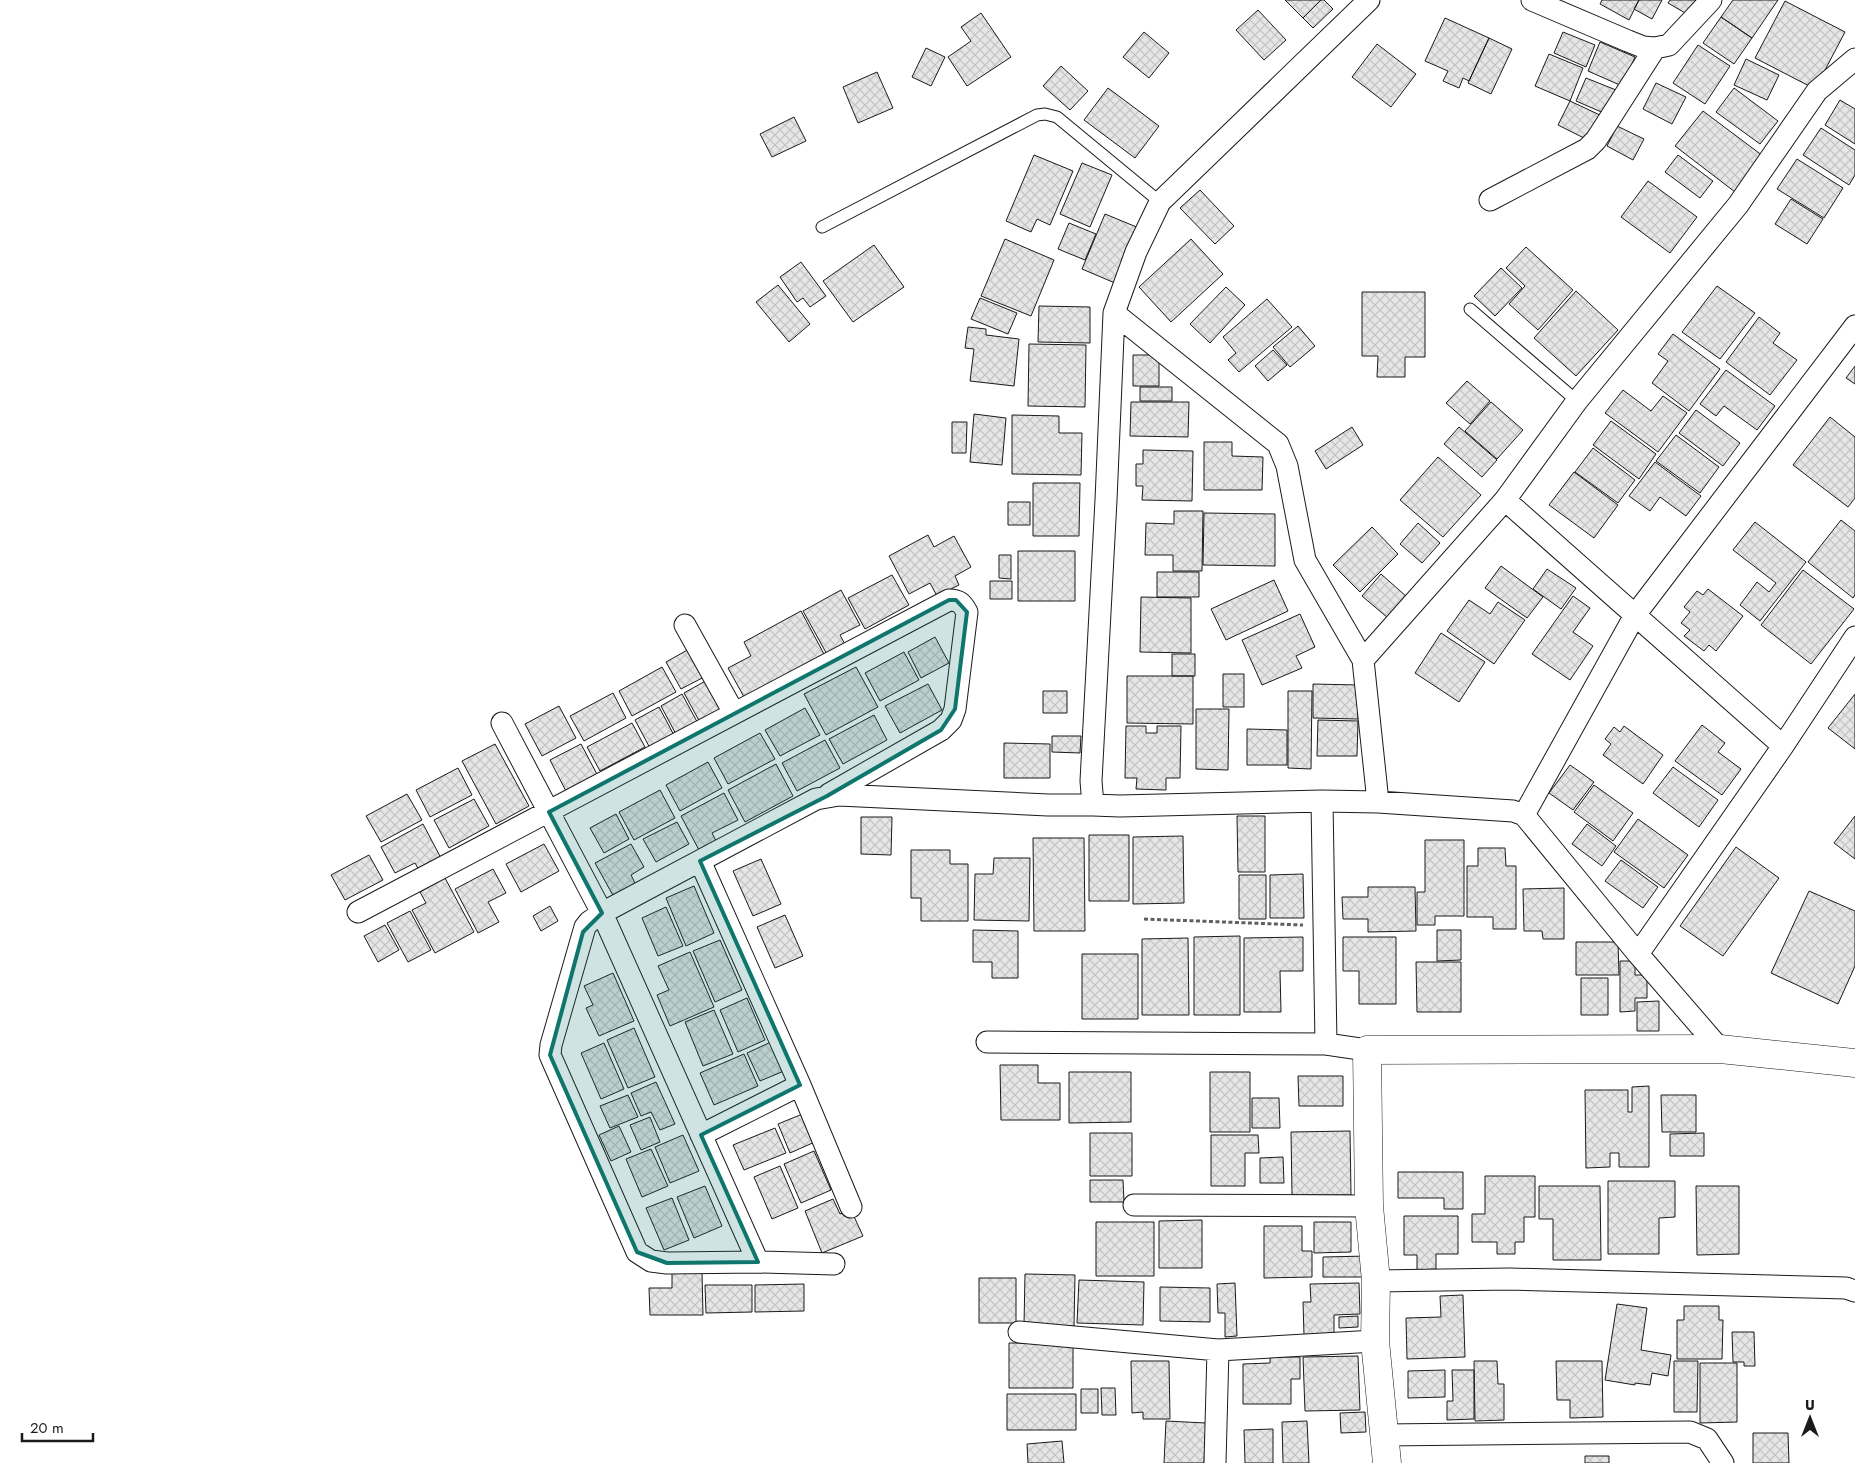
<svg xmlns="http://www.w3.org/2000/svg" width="1855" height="1463" font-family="Jost,sans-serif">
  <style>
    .building { fill: url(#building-cross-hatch); stroke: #1a1a1a }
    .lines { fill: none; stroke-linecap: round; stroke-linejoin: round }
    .lane-casing { stroke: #1a1a1a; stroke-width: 13 }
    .street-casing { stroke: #1a1a1a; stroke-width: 23 }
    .secondary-casing { stroke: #1a1a1a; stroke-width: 29 }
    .path { stroke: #5f5f5f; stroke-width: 3; stroke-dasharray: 4 2.5; stroke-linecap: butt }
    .lane { stroke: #fff; stroke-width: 11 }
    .street { stroke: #fff; stroke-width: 21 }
    .secondary { stroke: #fff; stroke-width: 28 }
    .marked { fill: #0f766e; fill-opacity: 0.2; stroke: #0f766e; stroke-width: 4; stroke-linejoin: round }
  </style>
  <defs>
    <pattern id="building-cross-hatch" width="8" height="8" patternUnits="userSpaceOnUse" patternTransform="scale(1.25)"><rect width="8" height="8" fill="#e6e6e6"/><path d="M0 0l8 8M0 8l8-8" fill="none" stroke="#c5c5c5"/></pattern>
  </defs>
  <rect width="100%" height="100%" fill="#fff"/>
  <path class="building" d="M1285,0H1321L1303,18Z
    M1321,0H1324L1333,9L1313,28L1303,18Z
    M1602,0H1639L1629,20L1600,4Z
    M1639,0H1662L1652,19L1634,9Z
    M1670,0H1702L1692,17L1668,3Z
    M1733,0H1778L1752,38L1721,17Z
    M1785,1L1845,32L1815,89L1755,58Z
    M1258,10L1286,40L1264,60L1236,30Z
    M981,13L1011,57L967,86L948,57L971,41L961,27Z
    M1721,17L1752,38L1734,64L1703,43Z
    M1445,18L1489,38L1469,81L1463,78L1459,88L1443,81L1448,71L1425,61Z
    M1144,32L1169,53L1149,78L1123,57Z
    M1563,32L1595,45L1586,67L1554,53Z
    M1489,38L1512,49L1491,94L1468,83Z
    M1600,42L1635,57L1622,86L1588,71Z
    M1377,44L1416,74L1391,107L1352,77Z
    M1698,45L1730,66L1705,104L1673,83Z
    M926,48L945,57L931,86L912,77Z
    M1549,54L1583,68L1570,101L1535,86Z
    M1746,59L1779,75L1767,100L1734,85Z
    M1061,66L1088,91L1070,110L1043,86Z
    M877,72L893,108L858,123L843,87Z
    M1586,78L1616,90L1606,114L1576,101Z
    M1656,83L1686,97L1672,124L1643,109Z
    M1108,88L1159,126L1135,158L1084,120Z
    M1734,88L1778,121L1760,144L1716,112Z
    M1840,100L1855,109V144L1825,125Z
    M1570,101L1602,116L1590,141L1558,125Z
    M1703,111L1763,156L1735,192L1675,146Z
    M794,117L806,141L772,157L760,134Z
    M1617,126L1644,139L1633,160L1607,146Z
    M1821,128L1855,150V175L1849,185L1803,155Z
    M1034,155L1073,171L1050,225L1037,219L1031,232L1006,221Z
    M1678,155L1713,181L1700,198L1665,172Z
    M1797,159L1843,188L1824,218L1777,189Z
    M1082,163L1112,175L1090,227L1060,214Z
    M1648,181L1697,217L1670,253L1621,217Z
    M1200,190L1234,226L1215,244L1180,208Z
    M1791,199L1823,219L1807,244L1775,224Z
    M1105,214L1139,228L1115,283L1082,269Z
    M1069,223L1096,234L1085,260L1058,249Z
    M1005,239L1054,260L1031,316L981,296Z
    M1191,239L1223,274L1171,322L1139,287Z
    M874,245L904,287L853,322L823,281Z
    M1526,247L1573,290L1538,330L1509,304L1525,286L1506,268Z
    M801,262L826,296L810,307L803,298L797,302L780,277Z
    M1501,268L1522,288L1495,316L1474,296Z
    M778,285L810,324L789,342L756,302Z
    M1717,286L1755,313L1720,359L1682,332Z
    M1226,287L1245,305L1210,343L1190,324Z
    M1576,291L1618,330L1576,376L1534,338Z
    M1362,292H1425V357H1405V377H1377L1378,356H1362Z
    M980,298L1017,313L1008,334L971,319Z
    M1267,299L1292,327L1239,372L1228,360L1236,353L1223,337Z
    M1039,306L1090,307V343L1038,342Z
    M1759,317L1780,333L1773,343L1797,360L1770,395L1726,362Z
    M1298,326L1315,346L1290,367L1273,347Z
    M968,327L986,329V335L1019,339L1014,386L970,381L974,349L965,348Z
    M1673,334L1720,369L1689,411L1652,383L1668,361L1658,354Z
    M1029,344L1086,345L1085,407L1028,406Z
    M1273,350L1287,365L1268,381L1255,366Z
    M1133,355H1159V386H1133Z
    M1855,366V384L1846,378Z
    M1726,370L1775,406L1757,430L1724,406L1716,416L1700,404Z
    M1467,381L1490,401L1470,424L1446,403Z
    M1140,387H1172V401H1140Z
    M1623,390L1651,411L1663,396L1687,413L1658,452L1605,413Z
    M1131,402H1189L1188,437L1130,436Z
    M1491,402L1523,430L1497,459L1465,431Z
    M1696,410L1740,443L1723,466L1679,433Z
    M974,414L1006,418L1002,465L970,462Z
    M1012,415L1059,416V433H1082L1081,475L1012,474Z
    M1830,417L1855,437V498L1848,507L1793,465Z
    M1611,421L1656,454L1639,479L1593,445Z
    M952,422H967L966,453H952Z
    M1352,427L1363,445L1326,469L1315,451Z
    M1459,427L1497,460L1482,477L1444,444Z
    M1676,435L1719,467L1700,493L1656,461Z
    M1204,442H1232V456L1263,457L1262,490H1204Z
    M1593,448L1635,480L1618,503L1575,472Z
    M1143,450L1193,451L1192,501L1142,500L1143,486H1136V464H1143Z
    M1438,457L1481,495L1443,537L1400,500Z
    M1655,462L1701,496L1686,516L1660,497L1650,511L1629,496Z
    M1574,472L1618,505L1594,538L1549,505Z
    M1033,483H1080L1079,536H1033Z
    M1008,502H1030V525H1008Z
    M1174,511H1203L1202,571H1173V555H1145L1146,523L1174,524Z
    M1204,513L1275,514V566L1203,565Z
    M1841,520L1855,531V595L1853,598L1808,562Z
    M1755,522L1806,562L1760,621L1740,605L1757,582L1769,592L1776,583L1733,550Z
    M1418,523L1440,543L1422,563L1400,544Z
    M1372,527L1398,554L1360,592L1333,565Z
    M928,535L934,547L954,536L971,567L955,576L959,585L937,596L930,583L909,594L889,556Z
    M1018,551H1075V601H1018Z
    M999,555H1011V579L999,578Z
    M1501,566L1543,597L1527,618L1485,588Z
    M1547,569L1576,588L1561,609L1533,589Z
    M1803,570L1854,609L1811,664L1761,625Z
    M1157,572H1199V597H1157Z
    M1381,574L1407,597L1388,618L1362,596Z
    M892,575L909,605L865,629L848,598Z
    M1274,580L1288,611L1226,640L1211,609Z
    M990,581H1012V599H990Z
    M1708,589L1743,616L1716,651L1709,645L1704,651L1684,636L1690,630L1681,623L1690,612L1684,607L1697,591L1703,595Z
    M841,590L860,625L840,635L847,648L829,658L803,611Z
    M1573,596L1590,608L1573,632L1593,646L1570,680L1532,654Z
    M1141,597L1191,598V653L1140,652Z
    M1469,600L1490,614L1498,602L1525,620L1494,664L1447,631Z
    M801,611L824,654L744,697L728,668L751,656L744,642Z
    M1300,614L1315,647L1296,656L1302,668L1262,685L1242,640Z
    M1441,633L1485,662L1459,702L1415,673Z
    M935,637L949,663L921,678L908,652Z
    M691,648L706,676L681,689L666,662Z
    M904,652L919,680L880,701L865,673Z
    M1172,654H1195V676H1172Z
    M662,667L676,692L632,716L619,691Z
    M856,667L878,707L826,735L804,694Z
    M1223,674H1244V707H1223Z
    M1127,676H1193V724L1127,723Z
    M709,679L727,713L702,726L684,693Z
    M928,684L942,710L900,733L885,706Z
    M1313,684L1358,685V719L1313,718Z
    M1043,691H1067V713H1043Z
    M1288,691H1312L1311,769L1288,768Z
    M613,693L626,718L584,741L570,716Z
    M682,694L701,729L679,740L661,706Z
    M1855,694V749L1828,728Z
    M559,706L576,738L542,756L525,724Z
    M659,707L676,739L652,752L635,720Z
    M805,708L820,735L780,756L765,730Z
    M1196,709H1229L1228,770L1196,769Z
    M874,715L887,740L843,764L829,739Z
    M1318,720L1358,721L1357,756H1317Z
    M632,723L645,747L600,771L587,747Z
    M1702,725L1725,743L1718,752L1741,769L1722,795L1675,761Z
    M1126,726H1146V733H1157V726H1181L1180,778H1166V790L1136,789L1137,778H1125Z
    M1624,726L1663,755L1643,784L1603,755L1611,744L1605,739L1614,727L1620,732Z
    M1247,729L1287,730V765H1247Z
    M760,733L775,759L728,784L714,758Z
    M1052,736H1081L1080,753L1052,752Z
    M825,740L840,768L797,791L782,763Z
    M1004,743L1050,744V778H1004Z
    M495,744L529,806L496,824L462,761Z
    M581,744L599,778L568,795L550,760Z
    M708,762L722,788L680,811L666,785Z
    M776,764L793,796L745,822L728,790Z
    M1570,765L1594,782L1573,810L1549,793Z
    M1673,767L1718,800L1699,827L1653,793Z
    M458,768L472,795L430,817L416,790Z
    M1594,785L1633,813L1613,841L1574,812Z
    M660,790L675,818L634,840L619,812Z
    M724,793L738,820L712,833L717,843L700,852L681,816Z
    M407,794L422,820L381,842L366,816Z
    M474,799L489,826L449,848L434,820Z
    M616,814L629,839L604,853L590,828Z
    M1237,816H1265V872H1238Z
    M1855,816V859L1834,843Z
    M861,817H892L891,855L861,854Z
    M1638,819L1688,855L1664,888L1614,852Z
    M677,822L689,844L656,862L643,839Z
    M423,824L442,860L420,872L415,863L395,873L381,847Z
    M1587,824L1616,846L1602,866L1572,844Z
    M1089,835H1129V901H1089Z
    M1183,836L1184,903L1133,904V837Z
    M1033,838H1084L1085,931H1034Z
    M1425,840H1464V916H1435V925H1417V892H1425Z
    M544,844L559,871L521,892L506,864Z
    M631,844L644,867L631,875L637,887L615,899L595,863Z
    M1736,847L1779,878L1723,956L1680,926Z
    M1478,848H1505L1506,866H1516V929H1493V917H1467V866H1478Z
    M911,850H950V864H968V921H921V898H911Z
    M369,855L383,880L345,900L331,875Z
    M994,858H1030L1029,921L974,920L975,874H993Z
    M761,859L781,904L753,916L733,871Z
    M1621,860L1658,887L1643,908L1605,881Z
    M493,869L506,893L488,902L499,922L478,933L455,889Z
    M1303,874L1304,918H1270V875Z
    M1239,875H1266V919H1239Z
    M445,878L474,932L435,953L412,910L426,903L420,892Z
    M694,886L714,933L686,946L666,898Z
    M1368,887H1415L1416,931L1368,932V919H1343L1342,897H1368Z
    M1564,888V939H1543L1542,931H1524L1523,889Z
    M1809,891L1855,911V966L1838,1004L1771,973Z
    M550,906L558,921L541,931L533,916Z
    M666,907L683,946L658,956L642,918Z
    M410,911L431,950L408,962L387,923Z
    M785,915L803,956L775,968L757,927Z
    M385,925L399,950L378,962L364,936Z
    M973,930L1018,931V978H992V962H973Z
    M1437,930H1461V960L1437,961Z
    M1240,936V1015H1194V937Z
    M1303,937V971H1280L1281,1012H1244V938Z
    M1343,937H1396V1004H1359V971H1343Z
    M1188,938L1189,1015H1142V939Z
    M720,940L742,990L715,1002L693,951Z
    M1576,942H1618L1619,975H1576Z
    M690,952L714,1007L670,1026L657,995L669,990L658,966Z
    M1082,954H1138V1019H1082Z
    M1620,961H1635V975H1647V998H1635V1011L1620,1012Z
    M1416,962H1461V1012H1417Z
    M613,973L634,1021L599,1036L586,1008L593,1005L584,986Z
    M1581,978H1608V1015H1581Z
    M747,998L765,1040L738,1052L720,1010Z
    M1659,1001V1031H1637V1002Z
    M714,1010L733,1054L703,1066L685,1022Z
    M634,1028L655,1077L628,1088L607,1040Z
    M771,1042L784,1071L760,1081L747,1053Z
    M604,1043L624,1089L601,1099L581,1053Z
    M744,1054L758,1086L714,1105L700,1073Z
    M1000,1065H1038V1083H1060V1120H1001Z
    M1069,1072H1131V1122L1069,1123Z
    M1210,1072H1250V1132H1210Z
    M1298,1076H1343V1106H1299Z
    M656,1082L675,1124L660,1130L651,1112L641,1116L631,1093Z
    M1649,1086V1167H1619V1153H1610V1167L1586,1168L1585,1090H1628V1112H1632V1087Z
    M628,1095L638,1117L610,1128L600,1106Z
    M1661,1095H1696V1132H1662Z
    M1252,1098H1279L1280,1128H1252Z
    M805,1113L817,1141L790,1153L778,1124Z
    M650,1117L660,1142L641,1150L630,1125Z
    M619,1126L631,1152L611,1161L599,1135Z
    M775,1128L786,1153L744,1170L733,1145Z
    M1350,1131L1351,1195H1292L1291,1132Z
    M1090,1133H1132V1176H1090Z
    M1704,1133V1156H1670V1134Z
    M683,1135L699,1171L670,1183L655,1147Z
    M1211,1135H1258L1259,1153H1245V1186H1211Z
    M651,1149L668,1186L642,1197L626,1159Z
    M814,1151L831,1190L801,1203L784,1164Z
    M1283,1157L1284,1183H1260V1158Z
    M780,1166L798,1208L772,1219L754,1177Z
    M1398,1172H1463V1209H1444V1198H1398Z
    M1485,1176H1535V1217H1524V1242H1515V1254H1497V1242H1472V1214H1485Z
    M1090,1180H1123L1124,1202H1090Z
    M1608,1181H1675V1217L1659,1218V1254H1608Z
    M705,1186L722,1226L694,1238L677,1197Z
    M1539,1186H1600L1601,1260H1553V1219H1539Z
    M1696,1186H1739V1254L1697,1255Z
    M672,1198L689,1240L664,1250L646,1208Z
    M833,1199L840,1214L851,1210L863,1236L822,1253L805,1211Z
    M1404,1216H1458V1254H1436V1269L1417,1270V1255H1404Z
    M1202,1220V1268H1159V1221Z
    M1096,1222H1154V1276H1096Z
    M1314,1222H1351V1252L1314,1253Z
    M1264,1226H1302V1251H1312V1277L1264,1278Z
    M1368,1256V1277H1323V1257Z
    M672,1273H702L703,1315H650L649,1288H672Z
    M1025,1274L1075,1275L1074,1326L1024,1325Z
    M979,1278H1016V1323H979Z
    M1079,1280L1144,1282L1143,1325L1077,1323Z
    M1235,1283L1237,1336L1225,1337V1313H1218L1217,1284Z
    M1359,1283L1360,1314L1334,1315V1334L1304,1335L1303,1302H1311L1310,1284Z
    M804,1284V1311L755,1312V1285Z
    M705,1285H752V1312L706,1313Z
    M1160,1287L1210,1288V1322L1160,1321Z
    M1463,1295L1465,1357L1407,1359L1406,1318L1441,1317L1440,1296Z
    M1617,1304L1647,1308L1641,1350L1671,1355L1668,1376L1652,1373L1650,1385L1635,1383V1385L1605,1380Z
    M1684,1306H1719V1320H1723L1722,1359H1677V1320H1684Z
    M1358,1316V1327L1339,1328V1317Z
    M1732,1332H1754L1755,1366H1744V1362H1733Z
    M1009,1343H1073V1388H1009Z
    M1358,1356L1360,1410L1305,1411L1303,1357Z
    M1270,1357H1300V1379H1291V1404H1243V1364L1270,1363Z
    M1131,1361H1169L1170,1419H1143V1412L1132,1413Z
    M1474,1361H1497L1498,1384H1504V1420L1475,1421Z
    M1556,1361H1602L1603,1417L1570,1418V1400H1557Z
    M1674,1361H1698L1697,1412H1674Z
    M1700,1363H1737V1422L1700,1423Z
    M1445,1370V1397L1408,1398V1371Z
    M1452,1370H1474V1419L1447,1420V1401H1453Z
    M1101,1388H1115L1116,1415H1102Z
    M1081,1389H1098V1413H1081Z
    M1007,1394H1076V1430H1007Z
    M1365,1412L1366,1432L1341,1433L1340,1413Z
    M1166,1421L1206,1423L1204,1463H1164Z
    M1307,1421L1309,1463H1283L1282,1422Z
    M1273,1429V1463H1245L1244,1430Z
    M1753,1433H1788L1789,1463H1753Z
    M1062,1441L1064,1463H1028L1027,1444Z
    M1585,1456H1609V1463H1585Z"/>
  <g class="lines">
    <g class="lane-casing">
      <path id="lane" d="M822,227L1037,115L1045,114L1057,117L1160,202
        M1470,309L1577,401"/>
    </g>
    <g class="street-casing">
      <path id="street" d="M1369,0L1160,202L1136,252L1114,313L1106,500L1091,781L1093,805L1120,806L1322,801L1378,802L1513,811L1524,815L1638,954L1720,1049
        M1532,0L1628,41L1643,47L1655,48L1669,45L1711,0
        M1490,200L1587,149L1596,140L1655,48
        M1114,313L1278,444L1287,466L1305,560L1363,660
        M1505,500L1783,746
        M685,625L734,713
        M502,723L602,913L758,1262
        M1322,801L1326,1044L1367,1050
        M1378,802L1363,660L1505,500L1577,401L1738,205L1817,91L1855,59
        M1524,815L1635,615L1855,326
        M700,861L800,1085L851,1207
        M358,912L949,600C959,600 962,603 967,612L955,709L951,720L941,730L829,794
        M1638,954L1783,746L1855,637
        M987,1042L1326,1044
        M701,1135L800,1085
        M1134,1205L1369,1206
        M834,1264L758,1262L667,1263L651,1261L637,1252L550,1055L551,1045L585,927L589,922L602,913L816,799L839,795L1048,805H1093
        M1376,1281L1510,1279L1846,1288L1855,1291
        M1019,1332L1218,1350L1375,1341
        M1383,1435L1690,1432L1707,1439L1723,1463
        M1215,1463L1218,1350"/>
    </g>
    <g class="secondary-casing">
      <path id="secondary" d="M1387,1463L1375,1341L1376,1281L1369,1206L1367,1050L1720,1049L1855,1063"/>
    </g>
    <path class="path" d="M1144,919L1303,925"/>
    <use href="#lane" class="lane"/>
    <use href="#street" class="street"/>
    <use href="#secondary" class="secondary"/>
  </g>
  <path class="marked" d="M949,600H956L967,612L955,709L941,730L827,796L700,861L800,1085L701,1135L758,1262L667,1263L637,1252L550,1055L583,932L602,913L549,812Z"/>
  <g transform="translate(1810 1418)" stroke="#ffffff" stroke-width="4" paint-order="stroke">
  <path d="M0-4L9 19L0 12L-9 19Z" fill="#1a1a1a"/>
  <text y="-8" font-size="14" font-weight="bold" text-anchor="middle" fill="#1a1a1a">U</text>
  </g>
  <path d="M22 1433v8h71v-8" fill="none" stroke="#1a1a1a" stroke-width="2.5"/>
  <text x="30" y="1433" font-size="15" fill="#1a1a1a" stroke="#ffffff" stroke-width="4" paint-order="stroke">20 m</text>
</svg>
